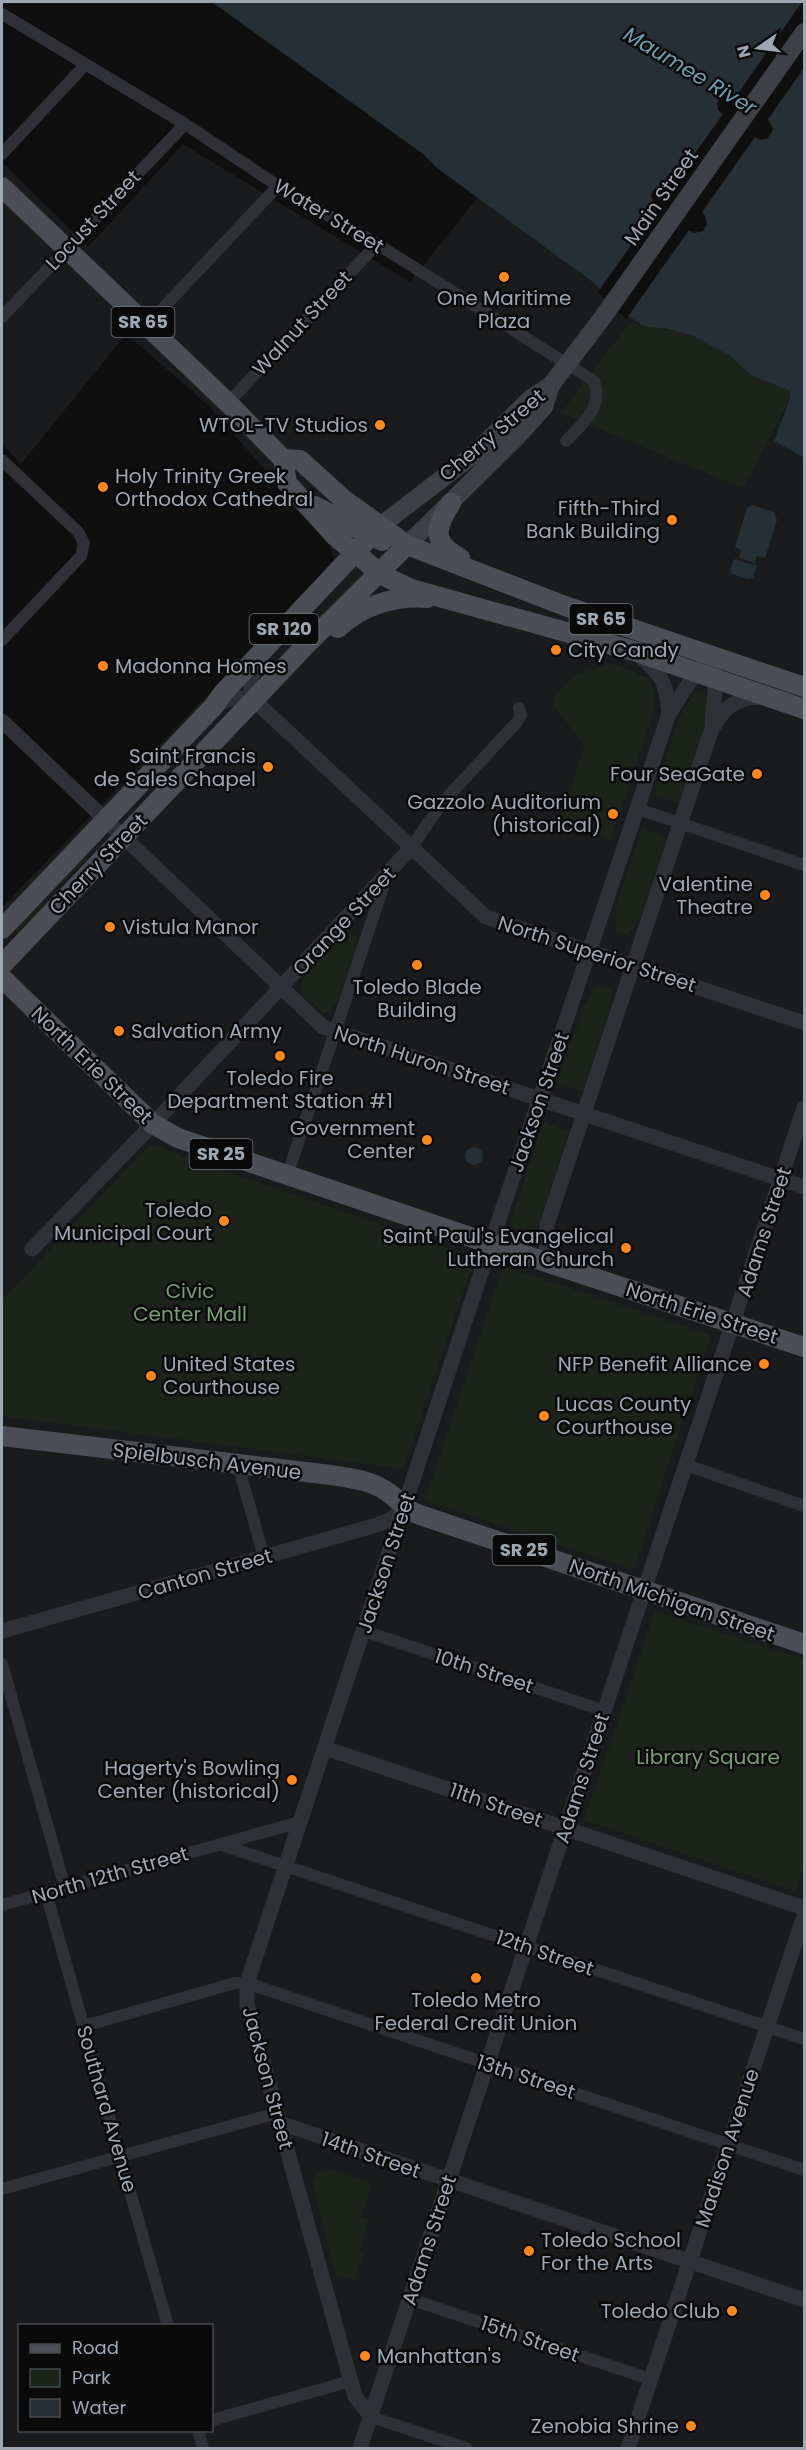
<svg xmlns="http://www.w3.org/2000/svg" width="806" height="2450" font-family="Poppins,sans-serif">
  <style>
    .built { fill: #1a1b1d; fill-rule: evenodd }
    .green { fill: #1b231b }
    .water { fill: #243035 }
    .pier { fill: #0f0f10 }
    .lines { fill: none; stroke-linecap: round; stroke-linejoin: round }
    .minor { stroke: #2f3136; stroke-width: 12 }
    .tertiary { stroke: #2f3136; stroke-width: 15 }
    .secondary { stroke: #3d4146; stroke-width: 18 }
    .primary { stroke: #4b4f55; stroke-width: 20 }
    .poi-dot { fill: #ff8818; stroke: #0a0a0b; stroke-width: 2 }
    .labels { text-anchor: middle; stroke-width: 5; stroke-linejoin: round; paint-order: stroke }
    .shield { fill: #0a0a0b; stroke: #727981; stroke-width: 1.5 }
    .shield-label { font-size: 18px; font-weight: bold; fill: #9ea8b3 }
    .street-label { font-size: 20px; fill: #9ea8b3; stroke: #0a0a0b }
    .poi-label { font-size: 20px; fill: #9ea8b3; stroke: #0a0a0b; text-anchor: end }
    .park-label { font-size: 20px; fill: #78a073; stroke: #0a0a0b }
    .water-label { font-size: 21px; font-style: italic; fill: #709fb3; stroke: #0a0a0b }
  </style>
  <rect width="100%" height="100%" fill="#0f0f10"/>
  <path class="built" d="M183,144L410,282L478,197L590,280L628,316L643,326L668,329L708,343L790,398L774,441L804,458V2448H2V907L335,564L330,544L207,404L126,334L21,464L2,444V162L88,247ZM20,2326H212V2430H20Z"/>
  <path class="green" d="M629,323L668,329L693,336L730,356L752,376L790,391V398L743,488L561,413Z
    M613,663L647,678L655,688L654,710L611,841L576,824L566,825L555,821L564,813L584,745L554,706L555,695L577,674Z
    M695,691L710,696L705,732L681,804L654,795L680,716Z
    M643,828L668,838L644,913L628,935L615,931L616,907Z
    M85,856L89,857L61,885L60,882Z
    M40,903L44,904L16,932V929Z
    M350,933L357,936L358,945C352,962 342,1009 324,1014L303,995L301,985L305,975L342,936Z
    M597,985L611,989C612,1024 595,1059 584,1092L557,1083L585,1004Z
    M544,1122L570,1132L535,1235L509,1226Z
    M155,1144L181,1156L470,1255L474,1261L404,1469L2,1416V1300L148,1147Z
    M503,1266L711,1335L634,1570L425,1500Z
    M655,1611L804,1659V1864L795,1891L584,1820Z
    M333,2170L372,2183L361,2217L370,2220L359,2252L364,2254L355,2281L335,2275L313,2182L318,2173Z"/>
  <path class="water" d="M212,2H804V458L774,441L790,398V391L752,376L730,356L693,336L668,329L643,326L628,316L590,280L437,168L423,154Z
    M752,505L774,512L777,520L765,558L757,556L755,563L739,558L741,550L735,547L747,508Z
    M734,559L757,566L753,578L748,579L732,574L730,570Z
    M465 1156a9 9 0 1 1 18 0a9 9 0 1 1-18 0Z"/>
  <path class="pier" d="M802,2H804V68L768,119L773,129L768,138L760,140L755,137L702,212L705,216L707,224L703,231L694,233L689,230L626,319L598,292L658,207L653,203L651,194L656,187L664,186L669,190L723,114L718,110L717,103L722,96L727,95L734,99Z"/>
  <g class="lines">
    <path class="minor" d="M2,14L185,124L278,186L377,244L594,381C604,407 583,423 566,441
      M2,154L85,65
      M2,317L185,124
      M147,325L278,186
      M228,403L377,244
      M2,460L78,532L84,543L81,556L2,640
      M638,809L804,865
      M411,848L441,804L517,722L521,715L519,708
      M287,1176L387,875
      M238,1465L264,1557
      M686,1465L804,1506
      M364,1631L605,1711
      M2,1664L65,1888
      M219,1844L804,2039
      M46,1893L168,2326
      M2,1905L300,1822
      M84,2026L235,1983H247L804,2170
      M2,2189L277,2113
      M410,2299L650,2379
      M371,2417L466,2448
      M212,2420L351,2381
      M198,2430L203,2448"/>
    <path class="tertiary" d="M639,655C663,677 666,681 669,714
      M254,700L251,689L255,659
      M214,706C228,698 239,696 254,700L486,917L804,1023
      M2,721L323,1027L804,1187
      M712,725L715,693L714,668
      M32,1249L153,1124L411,848
      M549,1263L546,1247L547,1225L710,734C722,708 735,697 764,697
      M2,1631L377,1525L393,1518L404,1508
      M325,1748L804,1908
      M280,2123L804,2300
      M371,2417L355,2396L247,2004V1983L486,1258L669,714L696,672L704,665
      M360,2448L804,1108
      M628,2448L804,1916"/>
    <path class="secondary" d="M380,526L473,455L530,399L551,385L603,317L804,32
      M407,545L516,438L544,407L551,385"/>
    <path class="primary" d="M2,187L228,403L283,459L287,483L335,536L382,575L411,589L634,651L804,709
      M283,459L300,460L343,499L407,545L565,606L804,687
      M451,503C435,528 431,542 460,558
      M315,506L382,541
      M338,628C361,606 395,595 427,598
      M2,929L214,706L223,693L380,526
      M2,965L304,647L407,545
      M2,978L153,1124L178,1138L491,1244L804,1347
      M2,1436L331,1475C349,1478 370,1480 386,1491C401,1500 401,1508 420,1515L804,1644"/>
  </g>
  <g class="poi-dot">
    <circle cx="504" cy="277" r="6"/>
    <circle cx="380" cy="425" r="6"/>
    <circle cx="103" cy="487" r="6"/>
    <circle cx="672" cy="520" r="6"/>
    <circle cx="556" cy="650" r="6"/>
    <circle cx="103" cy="666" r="6"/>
    <circle cx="268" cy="767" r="6"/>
    <circle cx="757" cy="774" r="6"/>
    <circle cx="613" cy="814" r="6"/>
    <circle cx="765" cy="895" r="6"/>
    <circle cx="110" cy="927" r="6"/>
    <circle cx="417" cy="965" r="6"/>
    <circle cx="119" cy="1031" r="6"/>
    <circle cx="280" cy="1056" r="6"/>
    <circle cx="427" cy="1140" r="6"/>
    <circle cx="224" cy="1221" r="6"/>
    <circle cx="626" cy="1248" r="6"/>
    <circle cx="764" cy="1364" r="6"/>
    <circle cx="151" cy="1376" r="6"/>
    <circle cx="544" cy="1416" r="6"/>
    <circle cx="292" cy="1780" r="6"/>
    <circle cx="476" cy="1978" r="6"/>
    <circle cx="529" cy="2251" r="6"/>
    <circle cx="732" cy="2311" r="6"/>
    <circle cx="365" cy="2356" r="6"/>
    <circle cx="691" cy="2426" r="6"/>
  </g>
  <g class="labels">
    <g class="shield">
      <rect x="111.5" y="307" width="63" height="30" rx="4.5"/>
      <rect x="569.5" y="604" width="63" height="30" rx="4.5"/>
      <rect x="249.5" y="614" width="69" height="30" rx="4.5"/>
      <rect x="189.5" y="1139" width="63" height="30" rx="4.5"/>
      <rect x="492.5" y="1535" width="63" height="30" rx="4.5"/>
    </g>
    <g class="shield-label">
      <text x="143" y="328">SR 65</text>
      <text x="601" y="625">SR 65</text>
      <text x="284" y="635">SR 120</text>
      <text x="221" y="1160">SR 25</text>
      <text x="524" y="1556">SR 25</text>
    </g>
    <g class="street-label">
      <text transform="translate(661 197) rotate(-55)" y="7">Main Street</text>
      <text transform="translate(329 216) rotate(31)" y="7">Water Street</text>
      <text transform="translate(93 220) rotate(-47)" y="7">Locust Street</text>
      <text transform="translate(302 323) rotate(-47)" y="7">Walnut Street</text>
      <text transform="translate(492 435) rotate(-40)" y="7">Cherry Street</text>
      <text transform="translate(98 864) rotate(-46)" y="7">Cherry Street</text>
      <text transform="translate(344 921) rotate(-47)" y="7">Orange Street</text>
      <text transform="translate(597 954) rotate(18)" y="7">North Superior Street</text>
      <text transform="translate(422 1060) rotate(18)" y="7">North Huron Street</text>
      <text transform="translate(92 1065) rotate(44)" y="7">North Erie Street</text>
      <text transform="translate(539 1102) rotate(-71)" y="7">Jackson Street</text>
      <text transform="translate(764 1232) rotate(-72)" y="7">Adams Street</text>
      <text transform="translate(702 1313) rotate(18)" y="7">North Erie Street</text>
      <text transform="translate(207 1461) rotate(7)" y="7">Spielbusch Avenue</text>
      <text transform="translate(386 1563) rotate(-72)" y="7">Jackson Street</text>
      <text transform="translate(205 1574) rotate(-16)" y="7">Canton Street</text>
      <text transform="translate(672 1600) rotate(19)" y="7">North Michigan Street</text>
      <text transform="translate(484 1671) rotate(18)" y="7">10th Street</text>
      <text transform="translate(582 1778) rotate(-72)" y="7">Adams Street</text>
      <text transform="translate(496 1805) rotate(19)" y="7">11th Street</text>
      <text transform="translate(110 1875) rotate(-16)" y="7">North 12th Street</text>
      <text transform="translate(545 1953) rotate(19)" y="7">12th Street</text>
      <text transform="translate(526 2077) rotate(18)" y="7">13th Street</text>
      <text transform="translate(268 2078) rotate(75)" y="7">Jackson Street</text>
      <text transform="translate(107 2109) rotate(74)" y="7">Southard Avenue</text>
      <text transform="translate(727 2148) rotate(-72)" y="7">Madison Avenue</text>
      <text transform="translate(371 2155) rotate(19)" y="7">14th Street</text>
      <text transform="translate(429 2240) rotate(-72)" y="7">Adams Street</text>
      <text transform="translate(530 2339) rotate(19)" y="7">15th Street</text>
    </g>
    <g class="poi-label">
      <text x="504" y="305" text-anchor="middle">One Maritime<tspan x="504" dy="23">Plaza</tspan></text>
      <text x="368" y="432">WTOL-TV Studios</text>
      <text x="115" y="483" text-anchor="start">Holy Trinity Greek<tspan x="115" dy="23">Orthodox Cathedral</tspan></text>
      <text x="660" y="515">Fifth-Third<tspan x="660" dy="23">Bank Building</tspan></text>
      <text x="568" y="657" text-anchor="start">City Candy</text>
      <text x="115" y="673" text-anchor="start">Madonna Homes</text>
      <text x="256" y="763">Saint Francis<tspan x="256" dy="23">de Sales Chapel</tspan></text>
      <text x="745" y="781">Four SeaGate</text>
      <text x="601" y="809">Gazzolo Auditorium<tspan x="601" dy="23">(historical)</tspan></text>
      <text x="753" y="891">Valentine<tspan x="753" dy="23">Theatre</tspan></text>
      <text x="122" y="934" text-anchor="start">Vistula Manor</text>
      <text x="417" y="994" text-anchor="middle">Toledo Blade<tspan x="417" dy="23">Building</tspan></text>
      <text x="131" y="1038" text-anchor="start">Salvation Army</text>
      <text x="280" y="1085" text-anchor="middle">Toledo Fire<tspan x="280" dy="23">Department Station #1</tspan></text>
      <text x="415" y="1135">Government<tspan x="415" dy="23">Center</tspan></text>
      <text x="212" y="1217">Toledo<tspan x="212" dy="23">Municipal Court</tspan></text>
      <text x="614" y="1243">Saint Paul's Evangelical<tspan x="614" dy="23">Lutheran Church</tspan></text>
      <text x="163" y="1371" text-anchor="start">United States<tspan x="163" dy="23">Courthouse</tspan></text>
      <text x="752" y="1371">NFP Benefit Alliance</text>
      <text x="556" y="1411" text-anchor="start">Lucas County<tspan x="556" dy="23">Courthouse</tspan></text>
      <text x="280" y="1775">Hagerty's Bowling<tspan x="280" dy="23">Center (historical)</tspan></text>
      <text x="476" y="2007" text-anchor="middle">Toledo Metro<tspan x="476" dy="23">Federal Credit Union</tspan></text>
      <text x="541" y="2247" text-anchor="start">Toledo School<tspan x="541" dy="23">For the Arts</tspan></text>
      <text x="720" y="2318">Toledo Club</text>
      <text x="377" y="2363" text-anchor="start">Manhattan's</text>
      <text x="679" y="2433">Zenobia Shrine</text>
    </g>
    <g class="park-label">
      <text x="190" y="1298">Civic<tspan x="190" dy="23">Center Mall</tspan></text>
      <text x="708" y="1764">Library Square</text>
    </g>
    <g class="water-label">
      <text transform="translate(690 71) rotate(31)" y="7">Maumee River</text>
    </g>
  </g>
  <rect width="806" height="2450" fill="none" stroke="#9ea8b3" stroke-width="6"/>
  <rect x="18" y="2324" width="195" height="108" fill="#0a0a0b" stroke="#45494e" stroke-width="1.5"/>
  <rect x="30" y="2344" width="30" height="9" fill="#4b4f55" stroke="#45494e" stroke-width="1.5"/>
  <text x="72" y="2354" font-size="18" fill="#9ea8b3">Road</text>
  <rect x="30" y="2369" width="30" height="18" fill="#1b231b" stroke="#45494e" stroke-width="1.5"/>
  <text x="72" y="2384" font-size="18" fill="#9ea8b3">Park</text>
  <rect x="30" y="2399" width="30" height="18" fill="#243035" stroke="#45494e" stroke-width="1.5"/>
  <text x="72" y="2414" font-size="18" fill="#9ea8b3">Water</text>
  <g transform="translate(758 48) rotate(256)" stroke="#0a0a0b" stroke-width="4.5" paint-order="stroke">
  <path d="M0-4.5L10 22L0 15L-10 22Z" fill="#9ea8b3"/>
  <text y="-9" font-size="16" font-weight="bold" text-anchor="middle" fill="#9ea8b3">N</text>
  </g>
</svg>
